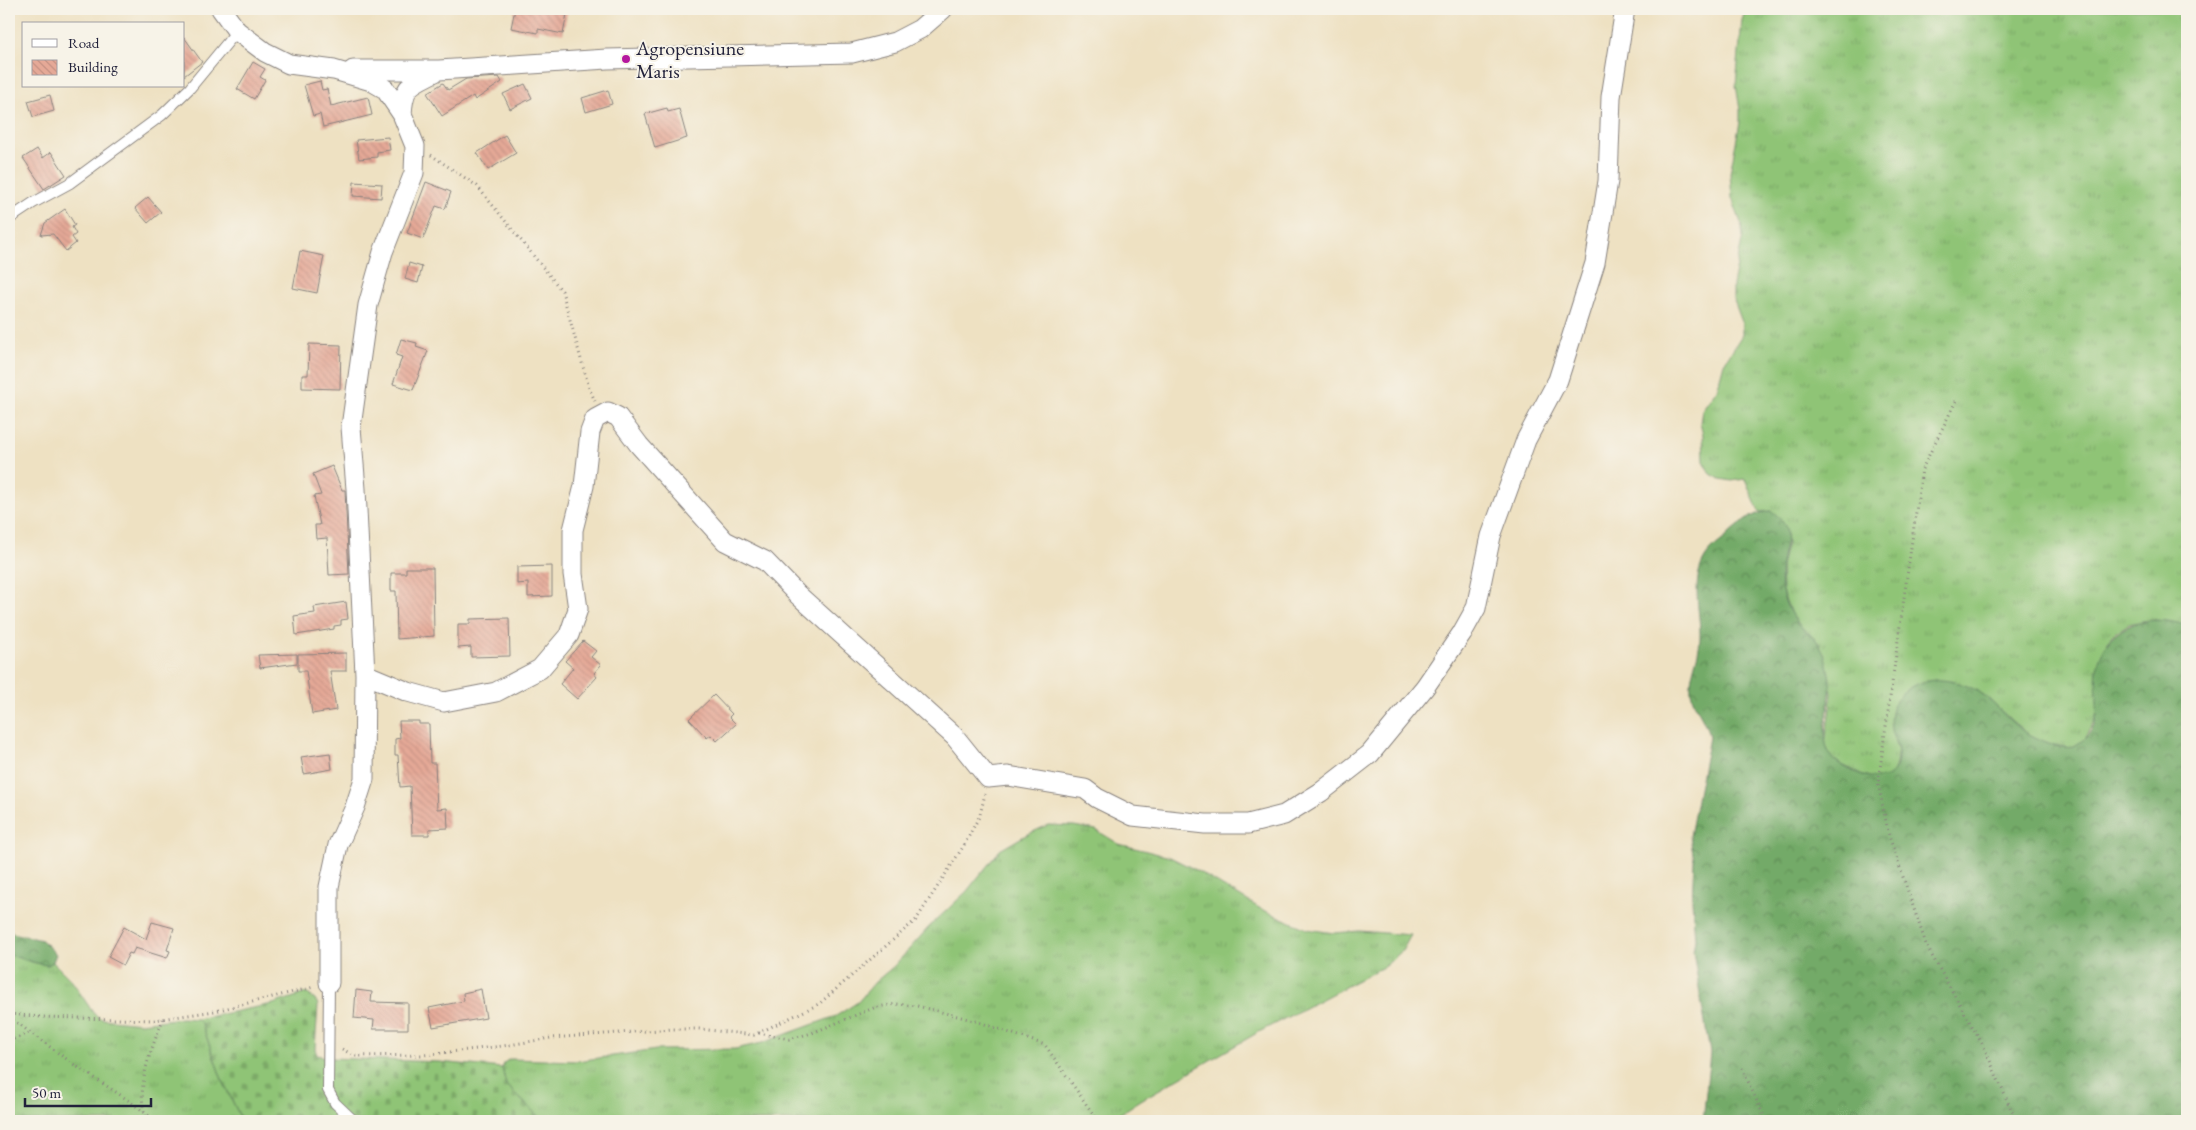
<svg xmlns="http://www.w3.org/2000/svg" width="2196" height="1130" font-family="'EB Garamond',serif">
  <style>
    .grass { fill: url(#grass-tufts); stroke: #587358 }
    .forest { fill: url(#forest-crowns); stroke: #4a6651 }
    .cemetery { fill: url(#cemetery-stones); stroke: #587358 }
    .building { fill: url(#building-back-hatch) }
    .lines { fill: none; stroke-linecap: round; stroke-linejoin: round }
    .service-casing { stroke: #88827e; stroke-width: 12 }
    .minor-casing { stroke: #88827e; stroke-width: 21 }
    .path { stroke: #88827e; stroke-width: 3; stroke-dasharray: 1 4; stroke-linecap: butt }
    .service { stroke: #fff; stroke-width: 10 }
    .minor { stroke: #fff; stroke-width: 19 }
    .poi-dot { fill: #b5179e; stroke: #f7f3e8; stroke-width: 2 }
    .labels { text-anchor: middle; stroke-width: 4; stroke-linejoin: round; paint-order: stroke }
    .poi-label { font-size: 20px; fill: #22223b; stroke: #f7f3e8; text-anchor: start }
  </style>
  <defs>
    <pattern id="grass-tufts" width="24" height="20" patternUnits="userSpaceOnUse" patternTransform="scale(1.25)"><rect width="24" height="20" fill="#8fc476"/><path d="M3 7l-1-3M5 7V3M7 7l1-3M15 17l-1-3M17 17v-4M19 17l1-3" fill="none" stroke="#7ba867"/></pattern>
    <pattern id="forest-crowns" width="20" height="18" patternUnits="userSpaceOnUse" patternTransform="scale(1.25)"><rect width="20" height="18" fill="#73aa67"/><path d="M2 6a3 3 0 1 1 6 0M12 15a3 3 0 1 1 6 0" fill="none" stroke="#5e8a56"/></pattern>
    <pattern id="cemetery-stones" width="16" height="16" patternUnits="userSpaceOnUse" patternTransform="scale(1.25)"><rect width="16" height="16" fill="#8fc476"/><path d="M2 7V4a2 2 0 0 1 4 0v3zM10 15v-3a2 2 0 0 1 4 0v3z" fill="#7ba867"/></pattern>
    <pattern id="building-back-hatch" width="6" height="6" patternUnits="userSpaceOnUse" patternTransform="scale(1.25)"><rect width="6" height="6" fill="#e5a997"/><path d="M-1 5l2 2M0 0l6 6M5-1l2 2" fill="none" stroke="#c49183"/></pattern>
  </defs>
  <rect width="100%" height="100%" fill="#f7f3e8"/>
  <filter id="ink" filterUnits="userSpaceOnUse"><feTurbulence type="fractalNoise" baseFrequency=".02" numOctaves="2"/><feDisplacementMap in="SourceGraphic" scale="10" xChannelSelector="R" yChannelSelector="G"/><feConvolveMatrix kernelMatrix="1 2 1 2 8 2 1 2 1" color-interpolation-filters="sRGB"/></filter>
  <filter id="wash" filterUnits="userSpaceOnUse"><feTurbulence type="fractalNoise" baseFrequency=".0096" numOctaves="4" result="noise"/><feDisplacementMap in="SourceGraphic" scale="20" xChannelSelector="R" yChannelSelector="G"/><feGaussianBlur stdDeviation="1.12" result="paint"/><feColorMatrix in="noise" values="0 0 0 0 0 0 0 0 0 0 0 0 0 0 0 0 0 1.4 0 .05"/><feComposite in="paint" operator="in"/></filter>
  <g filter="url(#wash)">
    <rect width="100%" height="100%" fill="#eee1c2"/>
    <path class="grass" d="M1746,9H2187V626L2156,620L2142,621L2129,624L2116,632L2108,641L2097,679L2098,705L2096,718L2083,741L2071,748L2058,746L2033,738L2013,722L1984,695L1962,684L1894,740L1898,751L1896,764L1893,774L1886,778L1876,779L1863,775L1840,764L1830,756L1825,744L1832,693L1819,643L1800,626L1791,614L1782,591L1781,565L1787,543L1772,511L1759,512L1745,479L1732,481L1720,479L1709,473L1704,461L1703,435L1700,423L1702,410L1717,389L1724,363L1742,335V322L1733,298V285L1743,236L1741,223L1732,198L1730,173L1740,122V110L1736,85L1742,20Z
      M1048,825L1074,826L1096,830L1119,844L1170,857L1194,869L1261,909L1307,929L1334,933L1359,931L1411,935L1402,951L1385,966L1257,1033L1141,1100L1109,1121H543L506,1085L502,1068L505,1062L510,1059L577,1061L656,1050L735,1049L762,1043L836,1016L858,1002L875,982L894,966L929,927L967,891L1000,850L1024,836Z
      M9,955C21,958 35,964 48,965L53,962L72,981L94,1014L102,1019L141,1023L182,1018L197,1019L202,1024L221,1077L242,1121H9Z"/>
    <path class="forest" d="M1772,511C1791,527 1788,532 1783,554C1780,565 1779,579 1782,591C1785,604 1792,618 1801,627C1807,633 1815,637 1819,644C1826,654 1828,668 1830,680C1834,707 1811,746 1840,764C1861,777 1899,792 1898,753C1898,745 1892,737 1891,729C1886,700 1907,683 1934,680C1946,679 1962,683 1974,689C1988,696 1999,710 2011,721C2024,733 2038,739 2054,745C2060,747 2069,749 2074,746C2110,727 2091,692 2098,664C2108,623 2151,612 2187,626V1121H1703L1710,1053L1693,952L1695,939L1692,900L1694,860L1690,836L1709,737C1706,719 1694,709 1691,692C1689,674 1699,658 1700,639C1701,610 1688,576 1710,551C1716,544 1724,540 1730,533C1744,521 1753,512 1772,511Z
      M9,932L42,940L56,954L53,962L48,965C35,964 21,958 9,955Z"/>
    <path class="cemetery" d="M306,993L315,999L318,1005L315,1049L317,1055L330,1058L440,1062L502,1068L506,1085L543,1121H242L221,1077L202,1024L197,1019L273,1004Z"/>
    <g id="blocks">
      <path class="building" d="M515,9H568L563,34L538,29V33L511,28Z
        M184,37L202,62L184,76Z
        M253,62L265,69L260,77L265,80L254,99L237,89Z
        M499,77L502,82L475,100L473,96L442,116L427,93L443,83L448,90L466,79Z
        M320,81L322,90L327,89L331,106L368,97L372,115L323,127L320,114L313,116L304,85Z
        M525,84L532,98L510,109L503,94Z
        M608,90L612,104L586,112L582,98Z
        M50,95L54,111L33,117L28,101Z
        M667,108L668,112L679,109L687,138L655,148L645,114Z
        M505,135L516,153L488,170L477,153Z
        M388,137L390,150L377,152V157L359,159L356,140Z
        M37,149L43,158L51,152L66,175L44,189L23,158Z
        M354,182L382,184L381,198L353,196Z
        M426,182L451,192L445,209L436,206L423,239L407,233Z
        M148,197L161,212L148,223L135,208Z
        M65,209L75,225L72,227L76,234L72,237L76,243L66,251L53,234L41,235L45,223Z
        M300,251L324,256L317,293L293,288Z
        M409,263L422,267L418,283L405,279Z
        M401,339L417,343L416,347L428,351L413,390L393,384L402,357L396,355Z
        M309,344L341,345L340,389L302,388V375H308Z
        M332,466L342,490H345L349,574L329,575L327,538L316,539L315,525H320L314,496L321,495L313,474Z
        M552,566V596L528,597V583L517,584V567Z
        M406,568H433L434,636L397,639L396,591H391V573H406Z
        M346,602L348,619L341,620V625L334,626V629L296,635L294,616L315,613L314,607Z
        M509,618L510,656L471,657V647L458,648V624H470V619Z
        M583,641L596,651L591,657L601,665L594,673L597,677L577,699L560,684L573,668L565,661Z
        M346,653V671H330L336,710L312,714L306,671H298V654Z
        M297,654V663L260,668L258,655Z
        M714,695L732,714L729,717L736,724L717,741L711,735L707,738L689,719Z
        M399,721H419V724H429L430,763H435L437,809L447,808L448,828L429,829V835H412L410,786L400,787L398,755H395V739L400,738Z
        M330,753L332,769L304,774L301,757Z
        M152,922L174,928L167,950L170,951L167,958L135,948L132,954L129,953L123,965L108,957L124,927L146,939Z
        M481,989L486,1018L433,1027L429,1008L464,1001L463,993Z
        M356,990L372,992L371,1002L408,1003V1029H373L374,1020L354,1018Z"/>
    </g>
  </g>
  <g filter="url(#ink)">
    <use href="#blocks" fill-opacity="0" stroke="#88827e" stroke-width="1"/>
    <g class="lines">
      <g class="service-casing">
        <path id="service" d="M9,219L33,203L70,183L162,115L190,88L237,31
          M329,983L328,1090L335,1103L354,1121"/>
      </g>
      <g class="minor-casing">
        <path id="minor" d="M221,9L237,31L265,52L289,64L334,70L371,81L385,89L402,114L415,146L414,173L383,252L368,305L351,427L356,489L365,674L364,779L355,807L338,845L329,887V983
          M353,70H439L607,59L852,53L895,42L920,29L943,9
          M402,114C404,84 410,85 435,72
          M365,674L408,692L444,702L496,692L540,669L569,635L578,609L573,574V530L584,486L590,432L595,419L608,412L618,417L639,445L725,541L765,561L798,595L955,737L988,778L1008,776L1085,789L1097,798L1133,816L1205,824H1248L1284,815L1321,792L1370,754L1425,687L1462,633L1476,608L1491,536L1526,440L1558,380L1595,263L1608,181L1611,97L1625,9"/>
      </g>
      <path class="path" d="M431,155L477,186L562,291L589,388L595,401
        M1956,401L1922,469L1878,783L1889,836L1927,947L1984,1047L2016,1121
        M9,1014L41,1017L154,1020L215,1011L314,987
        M9,1017L76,1066L128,1100L156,1121
        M759,1033L789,1039L812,1033L876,1007L897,1004L917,1006L973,1020L1045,1045L1098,1121
        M9,1041L31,1032
        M342,1049L355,1056L423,1055L503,1046L551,1038L673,1029H699L754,1035L819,1004L916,920L963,847L980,815L985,794
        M1742,1068L1766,1121
        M147,1121C134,1088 151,1051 163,1019"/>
      <use href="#service" class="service"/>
      <use href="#minor" class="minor"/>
    </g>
  </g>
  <circle class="poi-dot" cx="626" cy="59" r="5"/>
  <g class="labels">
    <g class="poi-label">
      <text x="636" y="55">Agropensiune<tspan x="636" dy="23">Maris</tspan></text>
    </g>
  </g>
  <rect width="2196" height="1130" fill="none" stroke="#f7f3e8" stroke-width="30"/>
  <rect x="22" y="22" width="162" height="65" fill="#f7f3e8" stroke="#a29fa3"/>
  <rect x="32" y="39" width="25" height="8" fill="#ffffff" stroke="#a29fa3"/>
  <text x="68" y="48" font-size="15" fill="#22223b">Road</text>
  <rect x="32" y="60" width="25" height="15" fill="url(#building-back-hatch)" stroke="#a29fa3"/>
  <text x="68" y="72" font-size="15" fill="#22223b">Building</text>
  <path d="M25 1098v8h126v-8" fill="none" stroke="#22223b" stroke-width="2.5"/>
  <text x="32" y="1098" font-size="15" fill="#22223b" stroke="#f7f3e8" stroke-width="4" paint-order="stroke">50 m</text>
</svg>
